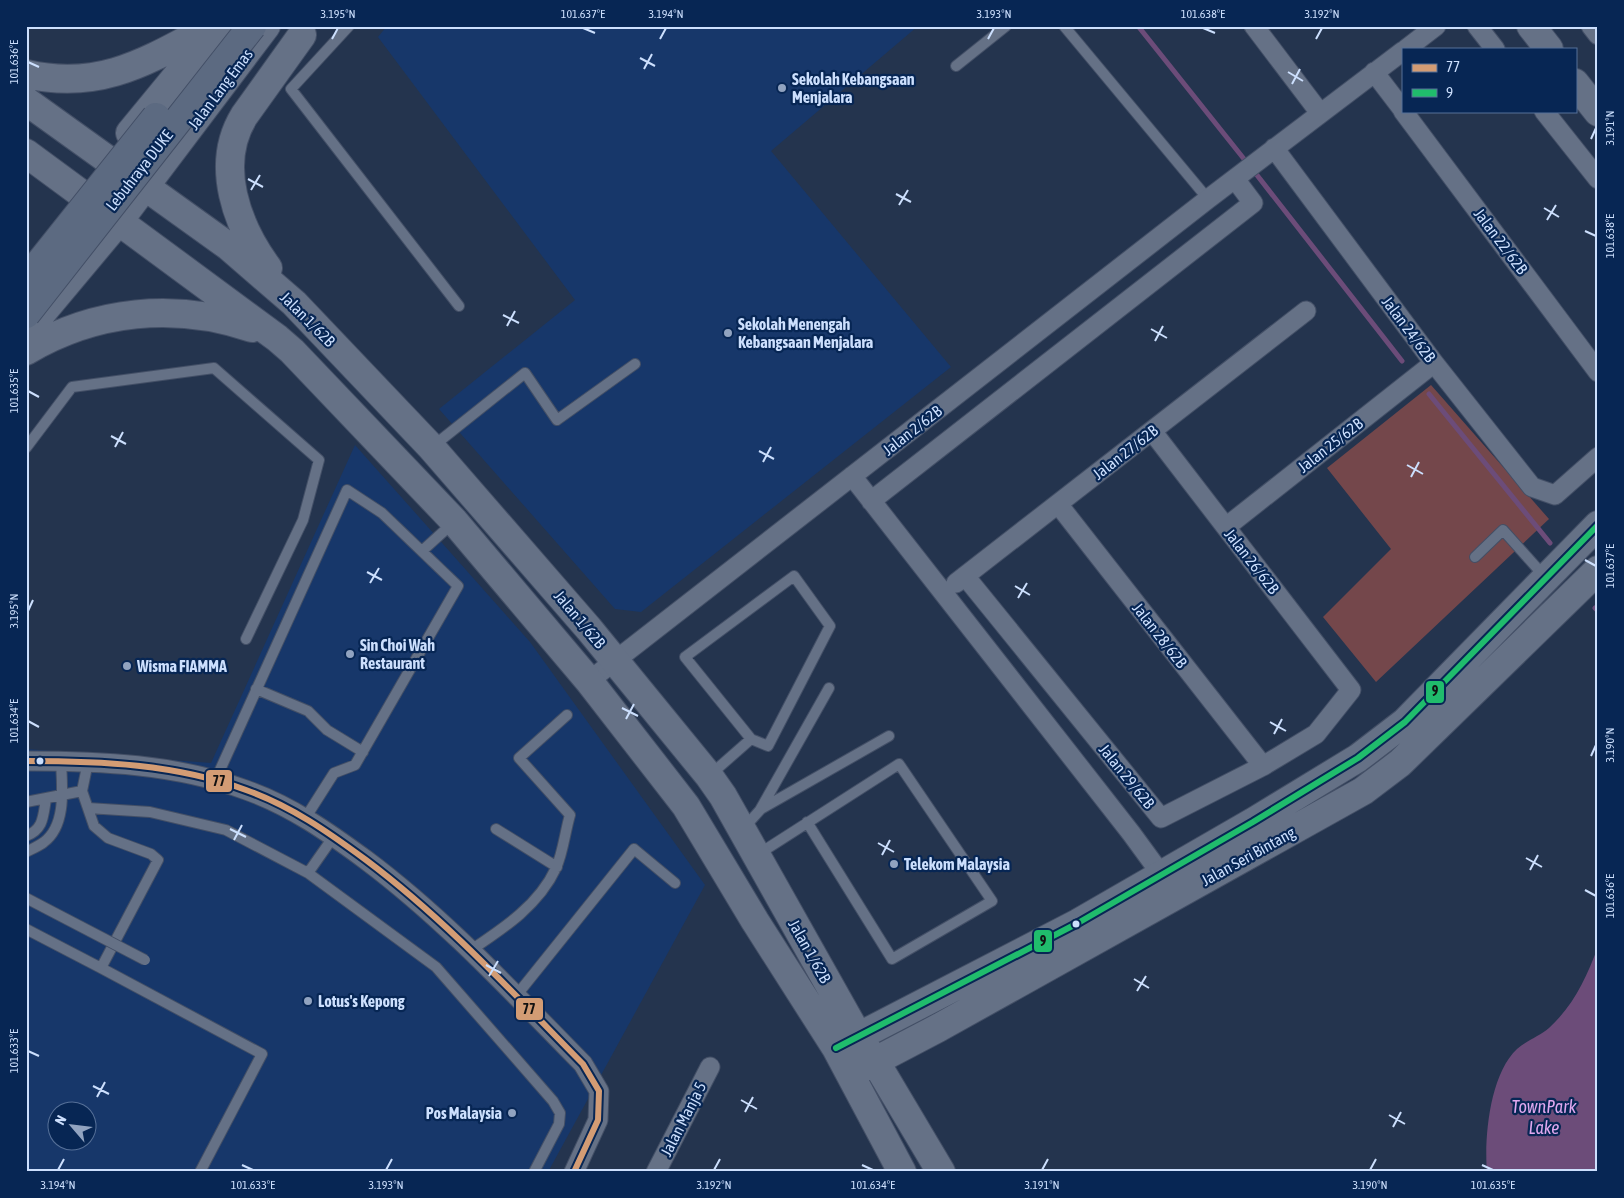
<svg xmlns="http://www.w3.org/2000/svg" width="1624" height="1198" font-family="'Asap Condensed',sans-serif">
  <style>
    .built { fill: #17376a; fill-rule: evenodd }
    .green { fill: #74474b }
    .water { fill: #6c4c79 }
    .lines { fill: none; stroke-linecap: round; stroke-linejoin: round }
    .stream { stroke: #6c4c79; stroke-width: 5 }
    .lane-casing { stroke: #434f66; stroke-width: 12 }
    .street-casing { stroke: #434f66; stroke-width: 21 }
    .secondary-casing { stroke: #434f66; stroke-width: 30 }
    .lane { stroke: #657186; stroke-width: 10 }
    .street { stroke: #657186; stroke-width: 19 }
    .secondary { stroke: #657186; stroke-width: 28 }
    .lane-bridge-casing { stroke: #434f66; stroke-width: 12; stroke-linecap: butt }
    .highway-bridge-casing { stroke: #434f66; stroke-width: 30; stroke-linecap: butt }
    .lane-bridge { stroke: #657186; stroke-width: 10 }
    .highway-bridge { stroke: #5c6a81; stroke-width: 28 }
    .bus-1-casing { stroke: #072654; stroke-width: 10 }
    .bus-2-casing { stroke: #072654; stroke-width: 10 }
    .bus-1 { stroke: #d39c74; stroke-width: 6 }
    .bus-2 { stroke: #20bc6c; stroke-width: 6 }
    .ticks { fill: none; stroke: #ccdffd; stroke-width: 2 }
    .poi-dot { fill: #91a3c0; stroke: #072654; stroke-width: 2 }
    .bus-dot { fill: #ccdffd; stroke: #072654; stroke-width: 2 }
    .labels { text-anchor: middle; stroke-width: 4.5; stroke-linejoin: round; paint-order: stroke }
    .poi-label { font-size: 16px; font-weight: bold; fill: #ccdffd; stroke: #072654; text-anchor: start }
    .street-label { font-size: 16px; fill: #ccdffd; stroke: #072654 }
    .water-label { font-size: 18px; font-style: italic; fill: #e0a8ef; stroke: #072654 }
    .line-badge { stroke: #072654; stroke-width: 2 }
    .pale-badge-label { font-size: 14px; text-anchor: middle; font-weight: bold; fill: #111 }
    .neatline { fill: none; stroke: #ccdffd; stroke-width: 2 }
    .ticks-label { font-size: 12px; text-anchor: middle; fill: #ccdffd }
  </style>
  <rect width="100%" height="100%" fill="#24344e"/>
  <path class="built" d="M387,26H918L771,151L951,367L641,612L615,609L439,409L575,300L378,37Z
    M355,445L530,642L705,885L548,1172H26V749L211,763ZM58,1110H88V1140H58Z"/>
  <path class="green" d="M1431,385L1549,519L1376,682L1323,617L1391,549L1327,468Z"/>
  <path class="water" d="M1598,947V1172H1487C1484,1137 1490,1074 1517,1049C1527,1040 1540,1036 1549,1028C1574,1005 1586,978 1598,947Z"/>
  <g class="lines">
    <path class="stream" d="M1138,26L1248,164
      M1253,170L1402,361
      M1429,394L1550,543
      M1595,608L1598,611"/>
    <g class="lane-casing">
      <path id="lane" d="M349,26L291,89L459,306
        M1064,26L1208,199
        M956,66L1006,26
        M432,447L525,373L557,420L635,364
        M26,448L72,387L214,368L319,460L303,520L246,639
        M422,551L454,522
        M1475,557L1503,530L1545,577
        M256,689L308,711L327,730L363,752
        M88,762L82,791L94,826L108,838L151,854L158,860L101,968L262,1054L200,1172
        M710,775L751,739L685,657L794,576L830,626L768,746L751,739
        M215,781L347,490L382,513L458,586L355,765L334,773L306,817
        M26,802L82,791
        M88,808L150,812L226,830L308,873L436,967L553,1101L560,1113L559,1124L534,1172
        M761,809L889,736
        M496,829L557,867
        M743,829L760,810L829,688
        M26,836C44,829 43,816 46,799
        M26,852C32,849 39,846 44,842C67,825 62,786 61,761
        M757,855L899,764L992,901L892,959L807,822
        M308,873L334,836
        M26,929L101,968
        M471,950C504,928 539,905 556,868C563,853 565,832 570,815L519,758L567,715
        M516,996L634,849L675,883"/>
    </g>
    <g class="street-casing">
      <path id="street" d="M1254,26L1320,113
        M1477,26L1495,49
        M1591,26L1598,35
        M1406,49L1436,26
        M1374,72L1403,110
        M1403,111L1598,372
        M1544,111L1598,179
        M1274,148L1434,363L1532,487L1555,495L1598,457
        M852,476L1131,833L1161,874
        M871,501L1253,203L1235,179
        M1058,504L1263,766
        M1226,527L1434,363
        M965,576L1161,818L1263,766L1316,734L1351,690L1152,431
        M956,583L1306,311
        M589,681L1208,199L1403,51
        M26,761C100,761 176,764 246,790C291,806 328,832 366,860C446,920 513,993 583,1064L599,1091L598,1120L574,1172
        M656,1172L710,1067"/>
    </g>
    <g class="secondary-casing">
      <path id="secondary" d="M1531,26L1549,49
        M26,74C101,91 147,61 211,27
        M1575,83L1598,112
        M26,101L228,246L294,303L431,447L589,629L709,776L723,796L858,1036L875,1061L941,1172
        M130,133L218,26
        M26,153L277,338L292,351L454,521L589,681L686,806L755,921L836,1048L902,1172
        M268,268C237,226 214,165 244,116L302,35
        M26,332L118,222L266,26
        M26,351C95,310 175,302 252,328
        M842,1045L1078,923L1253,822L1358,758L1405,722L1598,525
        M860,1069L940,1027L1363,791L1400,763L1598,570"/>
    </g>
    <use href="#lane" class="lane"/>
    <use href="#street" class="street"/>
    <use href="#secondary" class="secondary"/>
    <g class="lane-bridge-casing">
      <path id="lane-bridge" d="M26,898L145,960"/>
    </g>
    <g class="highway-bridge-casing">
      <path id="highway-bridge" d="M26,280L156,117
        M26,314L252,26"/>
    </g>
    <use href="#lane-bridge" class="lane-bridge"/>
    <use href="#highway-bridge" class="highway-bridge"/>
    <g class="bus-1-casing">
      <path id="bus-1" d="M26,761C100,761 176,764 246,790C291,806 328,832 366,860C446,920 513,993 583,1064L599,1091L598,1120L574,1172"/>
    </g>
    <g class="bus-2-casing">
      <path id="bus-2" d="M836,1048L1078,923L1253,822L1358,758L1405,722L1598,525"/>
    </g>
    <use href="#bus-1" class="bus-1"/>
    <use href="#bus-2" class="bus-2"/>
  </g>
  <path class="ticks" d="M583,28L595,33M1203,28L1215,33M332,39L338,28M660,39L666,28M988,39L994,28M1316,39L1322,28M640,58L655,66M28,62L39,67M644,69L652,54M1288,72L1303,81M1292,84L1300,69M1591,139L1596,128M248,179L263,187M251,190L260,175M896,194L911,202M899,205L908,190M1544,208L1559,217M1547,220L1556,205M1585,231L1596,236M503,315L519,323M507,326L515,311M1151,329L1167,338M1155,341L1163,326M28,391L39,397M111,436L126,444M115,447L123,432M759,451L774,459M763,462L771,447M1407,465L1423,474M1411,477L1419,462M1585,560L1596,566M367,572L382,580M370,583L379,568M1015,586L1030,595M1018,598L1027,583M28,611L33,600M622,708L638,716M626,719L634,704M28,721L39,727M1270,722L1286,731M1274,734L1282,719M1591,756L1596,745M230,829L246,837M234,840L242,825M878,843L894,852M882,855L890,840M1526,858L1542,867M1530,870L1538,855M1585,890L1596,896M486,965L501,973M489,976L498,961M1134,979L1149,988M1137,991L1146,976M28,1051L39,1056M93,1086L109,1094M97,1097L105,1082M741,1100L757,1109M745,1112L753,1097M1389,1115L1405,1124M1393,1127L1401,1112M242,1165L253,1170M862,1165L873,1170M1482,1165L1493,1170M58,1170L64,1159M386,1170L392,1159M714,1170L720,1159M1042,1170L1048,1159M1370,1170L1376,1159"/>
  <g class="poi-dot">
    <circle cx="782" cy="88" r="5"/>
    <circle cx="728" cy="333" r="5"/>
    <circle cx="350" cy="654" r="5"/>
    <circle cx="127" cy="666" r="5"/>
    <circle cx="894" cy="864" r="5"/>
    <circle cx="308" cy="1001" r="5"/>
    <circle cx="512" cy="1113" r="5"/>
  </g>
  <g class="bus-dot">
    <circle cx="40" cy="761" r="4.5"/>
    <circle cx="1076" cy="924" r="4.5"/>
  </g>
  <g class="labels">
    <g class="poi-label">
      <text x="792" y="85">Sekolah Kebangsaan<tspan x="792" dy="18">Menjalara</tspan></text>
      <text x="738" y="330">Sekolah Menengah<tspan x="738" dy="18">Kebangsaan Menjalara</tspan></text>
      <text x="360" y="651">Sin Choi Wah<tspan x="360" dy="18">Restaurant</tspan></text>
      <text x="137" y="672">Wisma FIAMMA</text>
      <text x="904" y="870">Telekom Malaysia</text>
      <text x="318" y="1007">Lotus's Kepong</text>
      <text x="502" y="1119" text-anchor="end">Pos Malaysia</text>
    </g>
    <g class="street-label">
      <text transform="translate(220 89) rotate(-53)" y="6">Jalan Lang Emas</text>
      <text transform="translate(139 170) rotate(-52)" y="6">Lebuhraya DUKE</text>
      <text transform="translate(1501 241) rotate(53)" y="6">Jalan 22/62B</text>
      <text transform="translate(308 319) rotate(45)" y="6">Jalan 1/62B</text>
      <text transform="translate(1409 329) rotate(53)" y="6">Jalan 24/62B</text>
      <text transform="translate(912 430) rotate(-38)" y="6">Jalan 2/62B</text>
      <text transform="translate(1330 445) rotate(-38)" y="6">Jalan 25/62B</text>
      <text transform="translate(1125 452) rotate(-38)" y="6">Jalan 27/62B</text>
      <text transform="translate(1252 561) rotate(52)" y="6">Jalan 26/62B</text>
      <text transform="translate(580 619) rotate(50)" y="6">Jalan 1/62B</text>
      <text transform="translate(1160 635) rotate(52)" y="6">Jalan 28/62B</text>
      <text transform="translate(1127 776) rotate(51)" y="6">Jalan 29/62B</text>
      <text transform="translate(1248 856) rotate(-29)" y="6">Jalan Seri Bintang</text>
      <text transform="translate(810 951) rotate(61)" y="6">Jalan 1/62B</text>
      <text transform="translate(683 1119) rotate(-63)" y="6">Jalan Manja 5</text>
    </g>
    <g class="water-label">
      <text x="1544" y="1113">TownPark<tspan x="1544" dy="21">Lake</tspan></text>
    </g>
  </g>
  <g class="line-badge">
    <rect x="1425" y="680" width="20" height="24" rx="5" fill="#20bc6c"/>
    <rect x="205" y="769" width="28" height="24" rx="5" fill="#d39c74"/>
    <rect x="1033" y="929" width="20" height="24" rx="5" fill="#20bc6c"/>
    <rect x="515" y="997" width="29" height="24" rx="5" fill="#d39c74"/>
  </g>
  <g class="pale-badge-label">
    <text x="1435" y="696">9</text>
    <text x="219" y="786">77</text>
    <text x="1043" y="946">9</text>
    <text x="529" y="1014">77</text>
  </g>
  <rect width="1624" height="1198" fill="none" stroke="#072654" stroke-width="55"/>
  <rect x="1402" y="48" width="175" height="65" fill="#072654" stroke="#567098"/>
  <rect x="1412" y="64" width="25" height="8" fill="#d39c74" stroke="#567098"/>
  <text x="1446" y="72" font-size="15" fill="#ccdffd">77</text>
  <rect x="1412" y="89" width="25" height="8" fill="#20bc6c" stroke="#567098"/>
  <text x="1446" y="98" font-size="15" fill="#ccdffd">9</text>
  <g transform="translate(72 1126) rotate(298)"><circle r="24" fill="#072654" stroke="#567098"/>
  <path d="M0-4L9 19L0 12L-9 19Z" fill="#91a3c0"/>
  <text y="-8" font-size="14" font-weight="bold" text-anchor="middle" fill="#ccdffd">N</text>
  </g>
  <rect x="28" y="28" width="1568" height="1142" class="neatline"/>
  <g class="ticks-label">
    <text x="338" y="18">3.195°N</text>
    <text x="583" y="18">101.637°E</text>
    <text x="666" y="18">3.194°N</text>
    <text x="994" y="18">3.193°N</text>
    <text x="1203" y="18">101.638°E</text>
    <text x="1322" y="18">3.192°N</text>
    <text transform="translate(14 62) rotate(-90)" y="4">101.636°E</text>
    <text transform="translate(1610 128) rotate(-90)" y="4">3.191°N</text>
    <text transform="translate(1610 236) rotate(-90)" y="4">101.638°E</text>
    <text transform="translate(14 391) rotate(-90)" y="4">101.635°E</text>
    <text transform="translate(1610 566) rotate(-90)" y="4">101.637°E</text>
    <text transform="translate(14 611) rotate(-90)" y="4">3.195°N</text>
    <text transform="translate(14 721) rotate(-90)" y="4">101.634°E</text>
    <text transform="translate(1610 745) rotate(-90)" y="4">3.190°N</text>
    <text transform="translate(1610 896) rotate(-90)" y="4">101.636°E</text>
    <text transform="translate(14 1051) rotate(-90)" y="4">101.633°E</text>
    <text x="58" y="1189">3.194°N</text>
    <text x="253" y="1189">101.633°E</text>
    <text x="386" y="1189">3.193°N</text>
    <text x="714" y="1189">3.192°N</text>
    <text x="873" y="1189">101.634°E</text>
    <text x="1042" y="1189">3.191°N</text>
    <text x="1370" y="1189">3.190°N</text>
    <text x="1493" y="1189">101.635°E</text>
  </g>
</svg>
